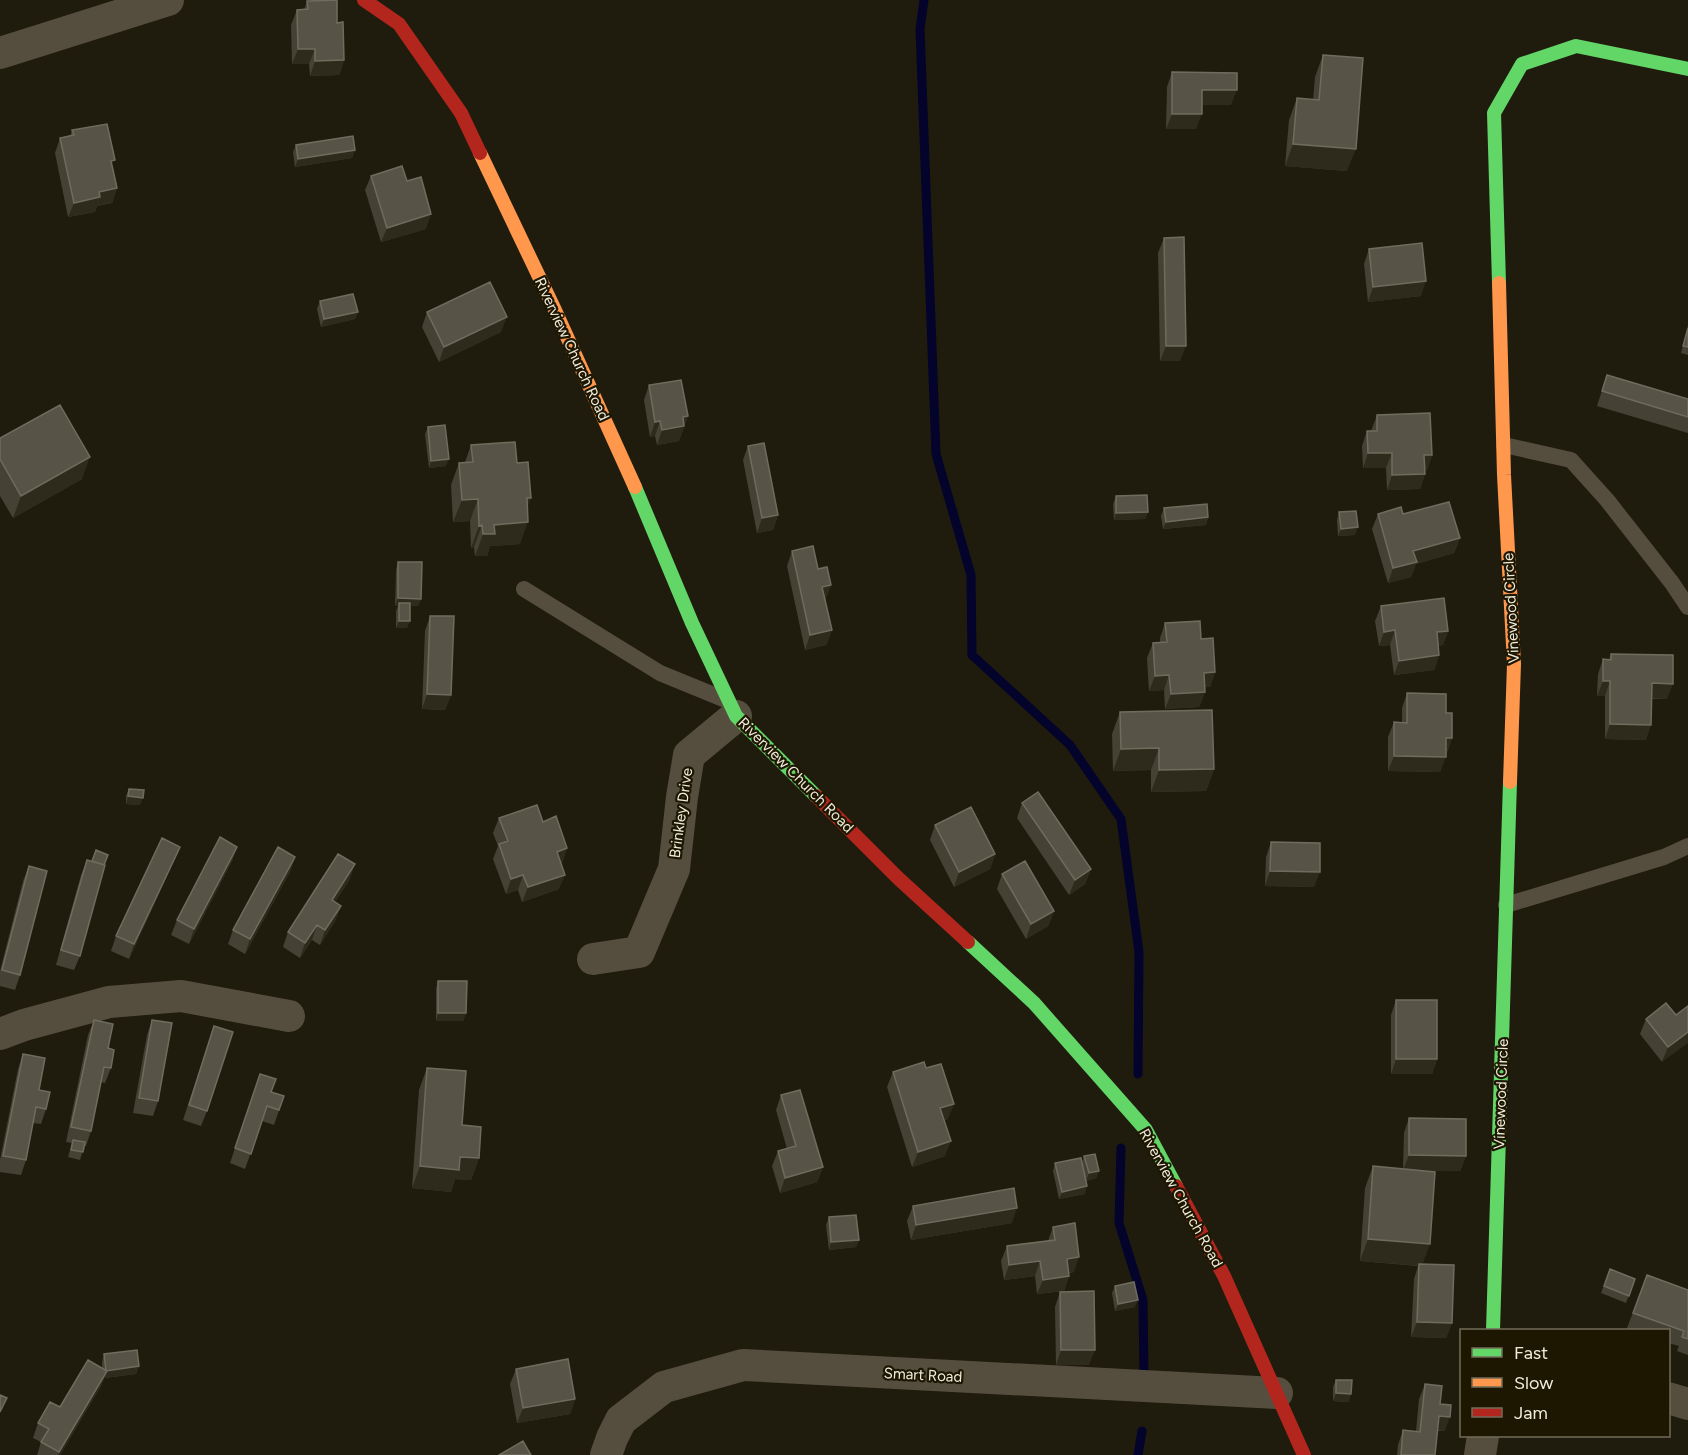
<svg xmlns="http://www.w3.org/2000/svg" width="1688" height="1455" font-family="Figtree,sans-serif">
  <style>
    .lines { fill: none; stroke-linecap: round; stroke-linejoin: round }
    .stream { stroke: #03032c; stroke-width: 9 }
    .lane { stroke: #554e3f; stroke-width: 16 }
    .street { stroke: #554e3f; stroke-width: 32 }
    .fast { stroke: #63d668; stroke-width: 14 }
    .slow { stroke: #ff974d; stroke-width: 14 }
    .jam { stroke: #b3261e; stroke-width: 14 }
    .wall { fill: #454235 }
    .shaded-wall { fill: #2e2b1d }
    .building { fill: #575447; stroke: #6f6c5e; stroke-width: 1.5 }
    .labels { text-anchor: middle; stroke-width: 4.5; stroke-linejoin: round; paint-order: stroke }
    .street-label { font-size: 15px; fill: #f0ecdc; stroke: #1d1600 }
  </style>
  <rect width="100%" height="100%" fill="#1f1c0d"/>
  <g class="lines">
    <path class="stream" d="M924,0L920,29L936,454L971,575L972,655L1070,745L1121,819L1139,952L1138,1074
      M1121,1148L1119,1223L1143,1300L1144,1377
      M1138,1455L1142,1431"/>
    <path class="lane" d="M1504,445L1571,460L1607,500L1672,583L1688,607
      M524,589L660,673L726,700
      M1506,905L1664,857L1688,846"/>
    <path class="street" d="M0,53L168,0
      M593,959L639,952L674,869L682,797L689,755L736,716
      M0,1034L24,1025L109,1002L181,996L289,1016
      M1668,1398L1688,1404
      M606,1455L612,1438L621,1420L664,1387L743,1365L1277,1393
      M1480,1455L1483,1436"/>
    <path class="fast" d="M1499,283L1494,113L1522,64L1576,46L1688,69
      M635,487L692,623L736,716L816,796
      M968,942L1034,1003L1146,1130L1176,1186
      M1493,1330L1510,782"/>
    <path class="slow" d="M480,153L554,308L635,487
      M1499,283L1504,475L1514,664L1510,782"/>
    <path class="jam" d="M364,0L399,24L461,113L480,153
      M816,796L898,878L968,942
      M1176,1186L1224,1276L1304,1455"/>
  </g>
  <path class="wall" d="M307,1L337,23L344,60L339,75L310,76L309,64H292L291,25L297,10H304Z
    M1323,55L1347,171L1285,166L1289,120L1297,98L1313,100L1315,77Z
    M1172,72L1231,105H1202L1196,129H1166L1167,87Z
    M72,130L112,167L117,188L112,203L97,206L95,212L68,217L55,153L60,138L70,136Z
    M296,145L355,150L352,158L295,167L293,152Z
    M371,176L407,181L426,229L381,242L365,190Z
    M1164,238L1180,361H1160L1158,253Z
    M1369,249L1421,296L1368,302L1364,264Z
    M320,301L358,312L355,319L321,327L317,309Z
    M427,312L501,332L439,362L422,327Z
    M1688,325V355L1681,353Z
    M1607,375L1688,399V433L1597,406Z
    M649,385L688,416L679,441L657,445L655,436L650,437L644,400Z
    M1377,415L1432,455L1427,470H1425V474L1420,489L1387,490L1386,468H1363L1362,446L1367,431H1371Z
    M428,427L446,466L429,468L425,434Z
    M0,438L82,479L13,518L0,496Z
    M471,445L517,463L527,507L520,544L490,546L487,556H475L474,547L471,548L470,521L453,522L451,485L459,463L465,462Z
    M748,446L778,515L773,530L757,533L743,460Z
    M1116,496L1148,512L1145,519L1114,520L1113,504Z
    M1164,508L1208,517L1206,525L1163,529L1161,516Z
    M1339,512L1355,535L1338,536L1337,520Z
    M1378,514H1403L1460,538L1454,553L1416,564L1411,577L1388,583L1372,529Z
    M792,551L818,569L831,585L825,600L832,630L826,645L805,650L787,566Z
    M398,562L421,599L418,606H410L407,628H396V611L398,606H395L396,570Z
    M1381,606L1448,631L1443,645L1438,646L1439,655L1434,670L1394,675L1390,645L1379,646L1375,621Z
    M430,616L451,695L445,710L422,709L425,631Z
    M1165,623L1201,639L1215,672L1210,687H1205V692L1199,707L1165,709L1164,690L1149,691L1147,658L1153,643H1160V638Z
    M1611,654L1667,699H1651L1646,740L1605,739V696H1597L1598,674L1603,659H1609Z
    M1407,693L1446,713L1452,738L1440,772L1388,771V737L1394,722L1402,723V708Z
    M1120,712L1214,769L1206,791L1151,792V770L1113,771L1112,734Z
    M129,789L140,805L126,804V796Z
    M1022,803L1091,869L1085,884L1069,895L1017,818Z
    M499,818L543,822L567,848L562,863H561L559,889L522,902L518,890L506,894L493,859L498,846L493,833Z
    M935,825L995,854L990,869L954,887L930,840Z
    M1271,842L1314,887L1265,886L1266,857Z
    M180,847L174,861L129,959L111,951L116,936Z
    M237,847L232,861L189,944L171,935L177,920Z
    M295,857L290,872L245,954L228,944L233,930Z
    M87,860L104,865L80,956L74,970L56,965L81,875Z
    M29,866L20,975L15,990L0,986V971L23,881Z
    M1002,874L1054,911L1048,926L1026,939L997,889Z
    M350,879L335,902L341,906L335,921L320,945L312,940L300,958L283,947L288,932Z
    M438,981L466,1013L463,1021H436V989Z
    M1396,1000L1437,1059L1432,1074H1391V1015Z
    M1688,1006L1662,1062L1640,1034L1646,1019L1676,1015Z
    M94,1020L108,1048L111,1068L105,1083L101,1082L91,1131L86,1146H84L80,1160L68,1157L72,1143L66,1142L88,1035Z
    M152,1020L158,1101L153,1116L133,1113L147,1035Z
    M214,1026L207,1111L201,1126L183,1120Z
    M23,1054L46,1109L41,1124L33,1123L26,1160L21,1175L0,1172V1160L18,1069Z
    M427,1068L462,1125L479,1158L471,1180L455,1179L451,1192L412,1188L419,1090Z
    M926,1068L948,1119L944,1120L945,1156L912,1167L887,1087L893,1072Z
    M255,1089L271,1092L284,1096L274,1125L262,1121L245,1169L230,1163Z
    M781,1095L823,1167L817,1182L780,1193L772,1166L778,1151L787,1149L776,1110Z
    M1409,1118L1466,1156L1460,1171L1422,1170V1264L1452,1323L1446,1338L1411,1337L1414,1279L1418,1266L1360,1261L1365,1188L1373,1166L1403,1169L1404,1133Z
    M1084,1156L1099,1171L1096,1178L1086,1181L1085,1194L1059,1199L1053,1171L1055,1163H1082Z
    M913,1206L1012,1223L911,1240L907,1221Z
    M829,1217L859,1240L856,1247L829,1250L826,1225Z
    M1053,1227L1074,1272L1069,1273V1276L1064,1291L1037,1294L1035,1276L1004,1280L1001,1261L1007,1246L1048,1241Z
    M1610,1269L1635,1279L1626,1303L1601,1293Z
    M1647,1275L1688,1290V1355L1677,1351L1679,1346L1668,1343V1330H1634L1627,1328Z
    M1115,1286L1135,1307L1115,1311L1112,1293Z
    M1060,1292L1089,1365H1056L1055,1307Z
    M104,1354L139,1366L136,1374L104,1378L101,1386L60,1455H37L41,1442L33,1438L38,1423L60,1407L102,1368V1362Z
    M516,1369L575,1399L570,1414L517,1423L510,1384Z
    M1336,1380L1349,1402L1333,1401V1387Z
    M1425,1384L1440,1404L1445,1431H1437L1435,1455H1397L1398,1445L1403,1430L1416,1431L1419,1399Z"/>
  <path class="shaded-wall" d="M298,49H315L309,64H292Z
    M344,60L339,75L310,76L315,61Z
    M1202,90H1237L1231,105H1196Z
    M1172,114H1202L1196,129H1166Z
    M1293,144L1356,149L1347,171L1285,166Z
    M355,150L352,158L295,167L298,159Z
    M117,188L112,203L97,206L95,212L68,217L74,203L99,192Z
    M431,214L426,229L381,242L387,228Z
    M1426,281L1421,296L1368,302L1373,287Z
    M358,312L355,319L321,327L324,319Z
    M507,317L501,332L439,362L444,347Z
    M1166,346H1186L1180,361H1160Z
    M688,416L679,441L657,445L662,430L683,417Z
    M660,421L655,436L650,437L655,422Z
    M1368,453H1392L1386,468H1363Z
    M1424,455H1432L1427,470H1419Z
    M90,457L82,479L13,518L21,496Z
    M449,459L446,466L429,468L431,461Z
    M1425,474L1420,489L1387,490L1392,475Z
    M527,498H531L523,520Z
    M478,499L470,521L453,522L462,500Z
    M1148,512L1145,519L1114,520L1116,513Z
    M778,515L773,530L757,533L762,518Z
    M1208,517L1206,525L1163,529L1166,522Z
    M528,522L520,544L490,546L487,556H475L483,534L494,525Z
    M482,525L474,547L471,548L479,526Z
    M1358,527L1355,535L1338,536L1341,529Z
    M1460,538L1454,553L1416,564L1411,577L1388,583L1393,568L1413,551Z
    M831,585L825,600L817,602L822,587Z
    M398,598L421,599L418,606H399V603L398,606H395Z
    M399,621H410L407,628H396Z
    M832,630L826,645L805,650L810,635Z
    M1395,630L1390,645L1379,646L1384,632Z
    M1448,631L1443,645L1431,647L1437,632Z
    M1439,655L1434,670L1394,675L1399,661Z
    M1215,672L1210,687L1198,688L1204,673Z
    M1169,675L1164,690L1149,691L1155,676Z
    M1603,681H1610L1605,696H1597Z
    M1652,683L1673,684L1667,699L1646,698Z
    M1205,692L1199,707L1165,709L1171,694Z
    M427,694L451,695L445,710L422,709Z
    M1610,724L1651,725L1646,740L1605,739Z
    M1446,738H1452L1446,753Z
    M1159,748L1151,770L1113,771L1121,749Z
    M1394,756L1446,757L1440,772L1388,771Z
    M1214,769L1206,791L1151,792L1159,770Z
    M128,796L143,798L140,805L126,804Z
    M180,847L174,861L129,959L134,944Z
    M237,847L232,861L189,944L194,929Z
    M567,848L562,863L551,867L557,852Z
    M995,854L990,869L954,887L959,872Z
    M295,857L290,872L245,954L250,939Z
    M355,864L350,879L327,915L332,900Z
    M1091,869L1085,884L1069,895L1075,880Z
    M1270,871L1320,872L1314,887L1265,886Z
    M523,875L518,890L506,894L511,879Z
    M565,875L559,889L522,902L528,887Z
    M341,906L335,921L320,945L325,930Z
    M1054,911L1048,926L1026,939L1031,924Z
    M317,925L312,940L300,958L305,943Z
    M438,1013H466L463,1021H436Z
    M1688,1032V1043L1662,1062L1668,1047Z
    M1396,1059H1437L1432,1074H1391Z
    M954,1104L948,1119L934,1123L940,1108Z
    M951,1141L945,1156L912,1167L918,1152Z
    M1409,1155L1466,1156L1460,1171L1403,1170Z
    M460,1157L479,1158L471,1180L455,1179L451,1192L412,1188L420,1166Z
    M823,1167L817,1182L780,1193L785,1178Z
    M1099,1171L1096,1178L1086,1181L1089,1173Z
    M1087,1186L1085,1194L1059,1199L1062,1192Z
    M1017,1208L1012,1223L911,1240L916,1225Z
    M1368,1239L1430,1244L1422,1266L1360,1261Z
    M859,1240L856,1247L829,1250L831,1242Z
    M1079,1257L1074,1272L1061,1274L1067,1259Z
    M1040,1261L1035,1276L1004,1280L1009,1265Z
    M1069,1276L1064,1291L1037,1294L1043,1280Z
    M1138,1300L1135,1307L1115,1311L1118,1304Z
    M1417,1322L1452,1323L1446,1338L1411,1337Z
    M1061,1350H1095L1089,1365H1056Z
    M139,1366L136,1374L104,1378L101,1386L60,1455H58L106,1371Z
    M1336,1393L1351,1394L1349,1402L1333,1401Z
    M575,1399L570,1414L517,1423L523,1408Z
    M1439,1416L1450,1417L1445,1431L1434,1430Z"/>
  <path class="building" d="M337,0V23L343,22L344,60L315,61V49H298L297,10L308,9L307,1Z
    M1323,55L1363,58L1356,149L1293,144L1297,98L1319,100Z
    M1172,72L1237,73V90H1202V114H1172Z
    M107,124L115,160L111,161L117,188L99,192L100,197L74,203L60,138L74,135L72,130Z
    M353,136L355,150L298,159L296,145Z
    M402,166L407,181L421,177L431,214L387,228L371,176Z
    M1184,237L1186,346H1166L1164,238Z
    M1422,243L1426,281L1373,287L1369,249Z
    M490,282L507,317L444,347L427,312Z
    M353,294L358,312L324,319L320,301Z
    M1688,328V347L1683,346Z
    M1607,375L1688,399V417L1602,391Z
    M681,380L688,416L683,417L684,426L662,430L660,421L655,422L649,385Z
    M60,405L90,457L21,496L0,459V438Z
    M1430,413L1432,455H1424L1425,474L1392,475V453H1368L1367,431H1377V415Z
    M445,425L449,459L431,461L428,427Z
    M515,442L517,463L528,462L531,498H527L528,522L494,525L495,534H483L482,525L479,526L478,499L462,500L459,463L473,462L471,445Z
    M764,443L778,515L762,518L748,446Z
    M1147,495L1148,512L1116,513V496Z
    M1449,502L1460,538L1413,551L1417,562L1393,568L1378,514L1401,507L1403,514Z
    M1207,504L1208,517L1166,522L1164,508Z
    M1356,511L1358,527L1341,529L1339,512Z
    M813,546L818,569L827,567L831,585L822,587L832,630L810,635L792,551Z
    M398,562H422L421,599L398,598Z
    M1444,598L1448,631L1437,632L1439,655L1399,661L1395,630L1384,632L1381,606Z
    M399,603H410V621H399Z
    M430,616H454L451,695L427,694Z
    M1200,621L1201,639L1213,638L1215,672L1204,673L1205,692L1171,694L1169,675L1155,676L1153,643L1167,642L1165,623Z
    M1611,654L1673,655V684L1652,683L1651,725L1610,724V681H1603V659L1611,660Z
    M1407,693L1446,694V713H1452V738H1446V757L1394,756V722L1407,723Z
    M1212,710L1214,769L1159,770V748L1121,749L1120,712Z
    M129,789L144,790L143,798L128,796Z
    M1038,792L1091,869L1075,880L1022,803Z
    M537,805L543,822L556,816L567,848L557,852L565,875L528,887L523,875L511,879L499,844L508,841L499,818Z
    M971,807L995,854L959,872L935,825Z
    M220,837L237,847L194,929L177,920Z
    M162,838L180,847L134,944L116,936Z
    M1271,842L1320,843V872L1270,871Z
    M278,847L295,857L250,939L233,930Z
    M96,850L108,855L104,865L92,861Z
    M338,854L355,864L332,900L341,906L325,930L317,925L305,943L288,932Z
    M87,860L105,865L80,956L61,950Z
    M1025,861L1054,911L1031,924L1002,874Z
    M29,866L47,871L20,975L2,970Z
    M438,981H467L466,1013H438Z
    M1396,1000H1437V1059H1396Z
    M1666,1003L1676,1015L1688,1006V1032L1668,1047L1646,1019Z
    M94,1020L113,1024L108,1048L114,1050L111,1068L104,1067L91,1131L71,1127Z
    M152,1020L172,1023L158,1101L139,1098Z
    M214,1026L233,1032L207,1111L189,1105Z
    M23,1054L45,1058L39,1090L50,1092L46,1109L36,1107L26,1160L3,1156Z
    M924,1062L926,1068L941,1064L954,1104L940,1108L951,1141L918,1152L893,1072Z
    M427,1068L466,1071L462,1125L481,1127L479,1158L460,1157L459,1170L420,1166Z
    M260,1074L276,1079L271,1092L284,1096L279,1110L267,1106L251,1154L235,1148Z
    M800,1090L823,1167L785,1178L778,1151L796,1146L781,1095Z
    M1409,1118L1466,1119V1156L1409,1155Z
    M73,1140L85,1142L83,1152L71,1150Z
    M1095,1154L1099,1171L1089,1173L1084,1156Z
    M1081,1158L1087,1186L1062,1192L1055,1163Z
    M1373,1166L1435,1172L1430,1244L1368,1239Z
    M1014,1188L1017,1208L916,1225L913,1206Z
    M856,1215L859,1240L831,1242L829,1217Z
    M1075,1223L1079,1257L1067,1259L1069,1276L1043,1280L1040,1261L1009,1265L1007,1246L1055,1240L1053,1227Z
    M1419,1264L1454,1265L1452,1323L1417,1322Z
    M1610,1269L1635,1279L1629,1296L1604,1286Z
    M1647,1275L1688,1290V1339L1682,1337L1684,1331L1633,1313Z
    M1134,1282L1138,1300L1118,1304L1115,1286Z
    M1094,1291L1095,1350H1061L1060,1292Z
    M137,1350L139,1366L106,1371L104,1354Z
    M568,1359L575,1399L523,1408L516,1369Z
    M88,1360L107,1371L59,1452L41,1442L49,1429L38,1423L50,1402L60,1407Z
    M1336,1380H1352L1351,1394L1336,1393Z
    M1425,1384L1442,1386L1440,1404L1451,1405L1450,1417L1439,1416L1435,1455H1401L1403,1430L1420,1432Z
    M0,1395L7,1398L0,1412Z
    M523,1441L531,1455H499Z"/>
  <g class="labels">
    <g class="street-label">
      <text transform="translate(572 349) rotate(65)" y="5">Riverview Church Road</text>
      <text transform="translate(1511 608) rotate(-93)" y="5">Vinewood Circle</text>
      <text transform="translate(796 775) rotate(45)" y="5">Riverview Church Road</text>
      <text transform="translate(681 813) rotate(-82)" y="5">Brinkley Drive</text>
      <text transform="translate(1501 1094) rotate(-88)" y="5">Vinewood Circle</text>
      <text transform="translate(1181 1198) rotate(61)" y="5">Riverview Church Road</text>
      <text transform="translate(923 1375) rotate(3)" y="5">Smart Road</text>
    </g>
  </g>
  <rect x="1460" y="1329" width="210" height="108" fill="#1d1600" stroke="#716c58" stroke-width="1.5"/>
  <rect x="1472" y="1348" width="30" height="9" fill="#63d668" stroke="#716c58" stroke-width="1.5"/>
  <text x="1514" y="1359" font-size="18" fill="#f0ecdc">Fast</text>
  <rect x="1472" y="1378" width="30" height="9" fill="#ff974d" stroke="#716c58" stroke-width="1.5"/>
  <text x="1514" y="1389" font-size="18" fill="#f0ecdc">Slow</text>
  <rect x="1472" y="1408" width="30" height="9" fill="#b3261e" stroke="#716c58" stroke-width="1.5"/>
  <text x="1514" y="1419" font-size="18" fill="#f0ecdc">Jam</text>
</svg>
